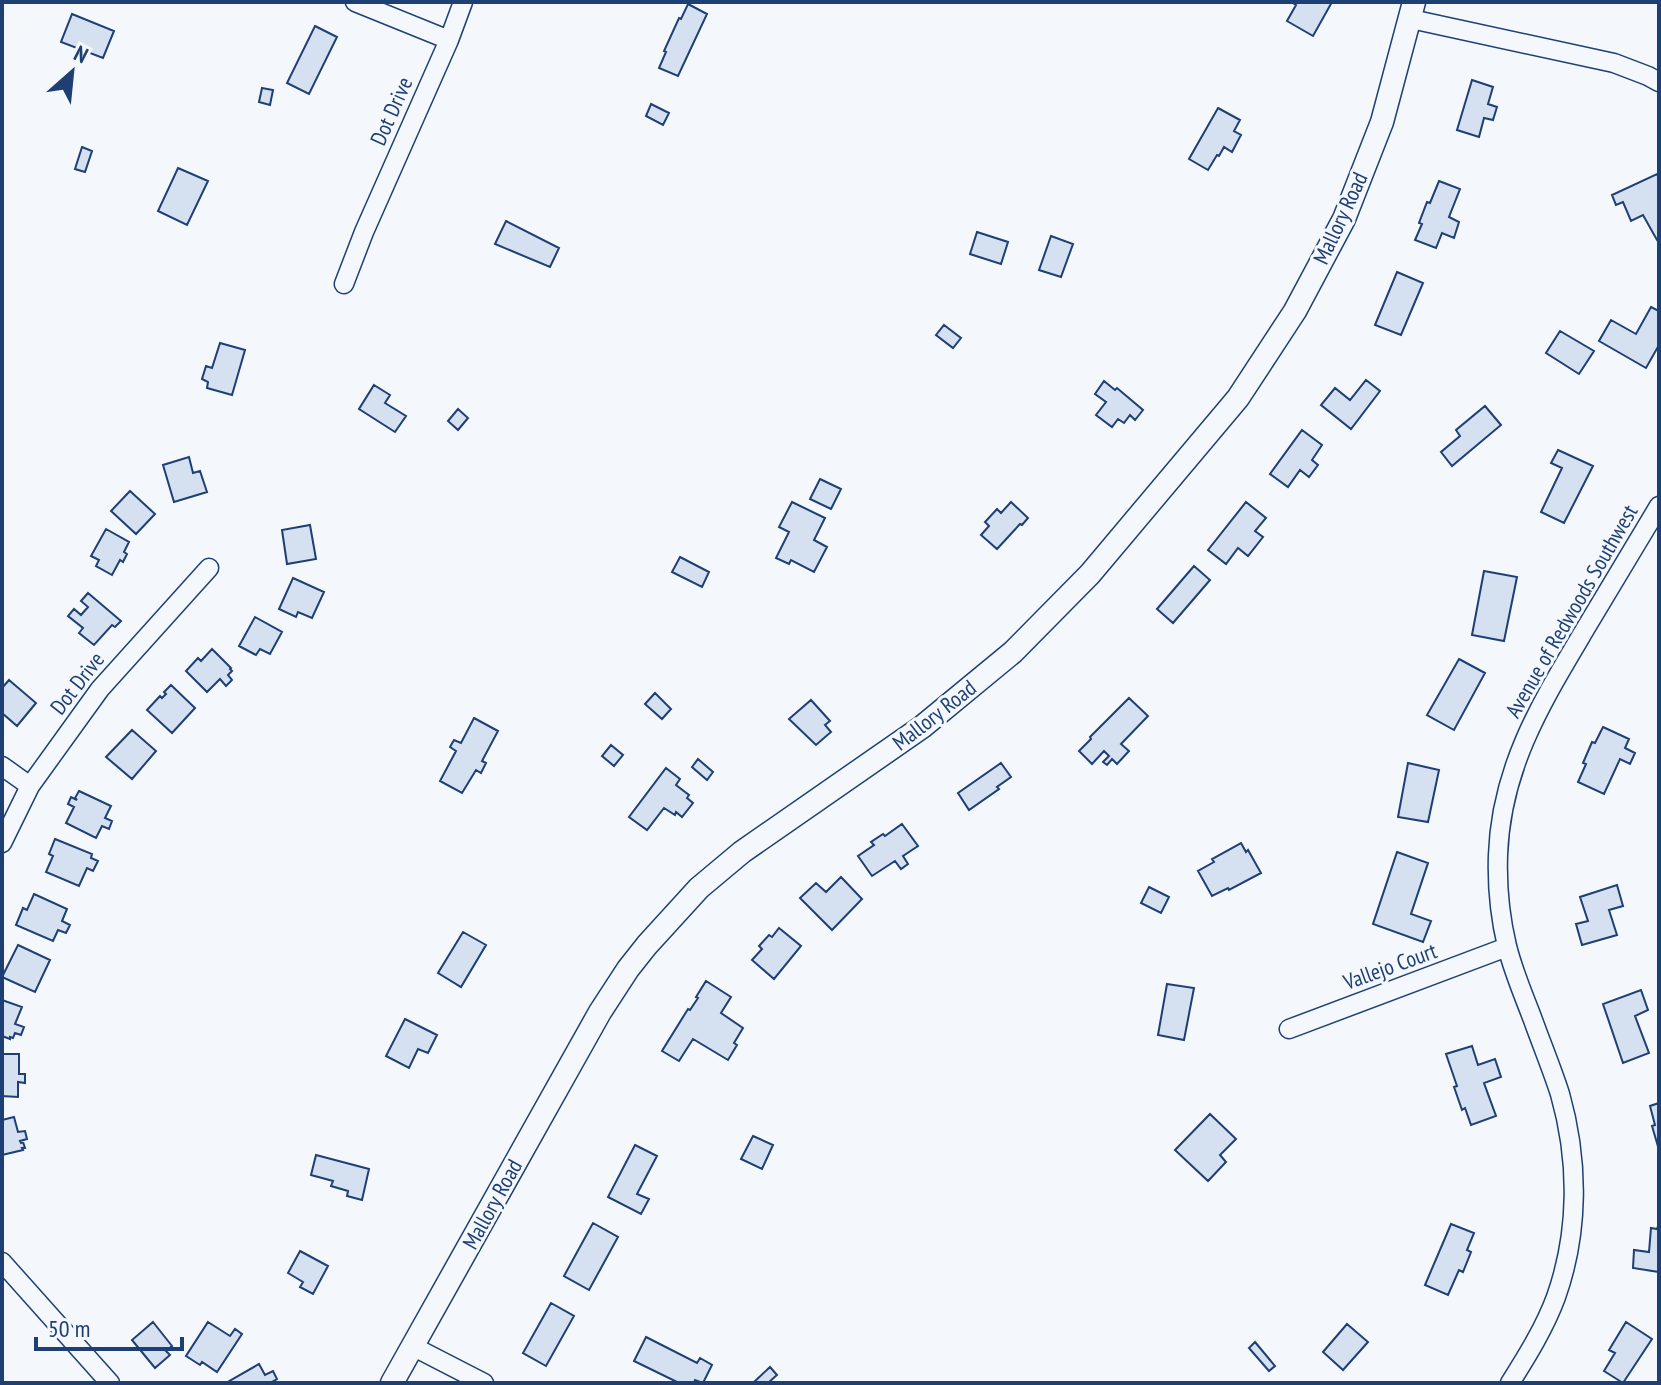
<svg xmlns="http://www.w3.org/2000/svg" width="1661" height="1385" font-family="'PT Sans Narrow',sans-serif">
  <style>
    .building { fill: #d5e0f0; stroke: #1d3f73; stroke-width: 2 }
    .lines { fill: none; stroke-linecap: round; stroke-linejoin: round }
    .minor-casing { stroke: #1d3f73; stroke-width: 21 }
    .tertiary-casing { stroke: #1d3f73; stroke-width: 25 }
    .minor { stroke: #f4f7fb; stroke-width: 18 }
    .tertiary { stroke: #f4f7fb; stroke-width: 22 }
    .labels { text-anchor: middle; stroke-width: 6; stroke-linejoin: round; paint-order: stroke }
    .street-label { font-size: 22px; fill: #1d3f73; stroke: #f4f7fb }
  </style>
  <rect width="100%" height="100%" fill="#f4f7fb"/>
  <path class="building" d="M1291,2H1332L1313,36L1287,21L1296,5Z
    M688,4L707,14L678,76L659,68L666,52L664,51L679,18L681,19Z
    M72,14L114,31L103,58L61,42Z
    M315,26L337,37L309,94L287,83Z
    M1472,80L1493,87L1488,104L1497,107L1493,120L1484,118L1479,137L1457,130Z
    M262,88L273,90L270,105L259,102Z
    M651,104L669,113L663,125L646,116Z
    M1218,108L1240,120L1234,131L1241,135L1232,152L1224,147L1219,156L1217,155L1208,170L1189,159Z
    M82,147L92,151L85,172L75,169Z
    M178,168L208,181L187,225L158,211Z
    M1657,174L1659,179V239L1657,240L1643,215L1631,221L1623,202L1616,205L1612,195Z
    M1439,181L1460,189L1449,217L1459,222L1454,238L1442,233L1436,248L1415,240L1422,224L1419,223L1427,202L1430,203Z
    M506,221L559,248L550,267L495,244Z
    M977,232L1008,242L1001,264L970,254Z
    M1051,236L1073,244L1061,277L1039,270Z
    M1397,272L1423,283L1401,335L1375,325Z
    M1651,307L1659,311V345L1646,368L1599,341L1611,320L1636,334Z
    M944,325L961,338L953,348L936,335Z
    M1560,331L1594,351L1579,374L1546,353Z
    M220,343L245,350L232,395L207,388L208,382L202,379L206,366L212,368Z
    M1366,380L1380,391L1351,429L1321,405L1335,388L1350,400Z
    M1104,381L1115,390L1117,388L1143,410L1135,420L1130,415L1124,423L1118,419L1112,427L1096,415L1106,402L1095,394Z
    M374,385L390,395L385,403L406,416L395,432L359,409Z
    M1485,406L1501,425L1452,466L1441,452L1460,436L1456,430Z
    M458,409L468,418L458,430L448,421Z
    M1302,430L1322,445L1312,460L1318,465L1309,477L1300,470L1288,487L1270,474Z
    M1558,450L1593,466L1564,523L1541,512L1562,468L1551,463Z
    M189,457L193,473L200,471L207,492L174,502L163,465Z
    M820,479L841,489L831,509L810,499Z
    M130,491L155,514L136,534L111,511Z
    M792,502L825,518L814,540L827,547L814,572L791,560L789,564L776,558L789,532L779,527Z
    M1011,502L1028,518L1022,525L1020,524L997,549L981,535L989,526L985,522L997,509L1001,513Z
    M1246,502L1266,518L1255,531L1263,537L1248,556L1238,548L1226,564L1208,550Z
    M310,525L316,559L287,564L282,530Z
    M106,529L129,542L124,552L127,554L123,562L120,560L112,575L96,566L99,560L91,556Z
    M680,557L709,572L702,587L672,572Z
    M1194,566L1210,580L1173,623L1157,609Z
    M1484,571L1517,577L1504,641L1472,635Z
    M293,578L324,592L312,618L298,612L296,617L279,609Z
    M88,593L121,621L115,627L112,625L94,645L79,633L83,628L68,616L74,609L81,615L88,607L81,601Z
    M255,617L282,632L270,654L260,649L256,655L239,646Z
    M212,649L231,668L230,669L232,671L228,675L232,680L226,686L220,679L207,692L186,671L198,658L201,661Z
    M1459,659L1485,673L1454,730L1427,715Z
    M9,680L36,703L17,726L2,713V688Z
    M171,685L195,708L172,733L147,710L160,696L162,698L166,694L164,692Z
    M655,693L671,709L662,719L645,704Z
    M1129,698L1148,716L1121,744L1129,751L1117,764L1112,759L1107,765L1103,762L1109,756L1104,751L1092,764L1079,751L1091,739L1090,737Z
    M811,700L830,721L825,725L831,732L816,745L789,719Z
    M474,718L498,731L482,761L486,763L481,773L476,770L462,793L440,781L456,751L450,747L454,740L461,743Z
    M1603,727L1629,739L1625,748L1635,753L1630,764L1620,759L1604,794L1578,782L1586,764L1583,763L1592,742L1595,743Z
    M132,730L156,751L132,779L106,757Z
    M611,745L623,755L614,766L602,756Z
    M698,759L713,772L707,780L692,767Z
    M1001,763L1011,777L997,787L999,789L969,810L958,793Z
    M1408,763L1439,770L1428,822L1398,817Z
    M666,768L680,779L676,785L689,795L687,798L693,803L682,817L676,812L675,815L664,808L647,830L629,817Z
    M79,791L111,806L105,818L112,821L109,829L102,826L96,838L66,823L74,807L68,804L71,797L77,800L75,798Z
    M902,824L918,846L903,856L908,864L901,869L895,861L872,876L858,856L874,845L871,842L883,834L885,836Z
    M55,839L92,854L91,858L98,861L93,871L87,868L79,886L46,872L53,856L49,854Z
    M1241,843L1246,852L1248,850L1261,873L1229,890L1228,888L1212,896L1198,871L1214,862L1212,859Z
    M1397,852L1428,863L1411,914L1431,921L1423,942L1373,924Z
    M841,877L862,899L832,930L800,898L816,883L826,892Z
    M1617,885L1623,906L1609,910L1617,935L1582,945L1576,924L1588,921L1580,897Z
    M1149,887L1169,897L1161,913L1141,903Z
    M34,894L67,909L62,921L70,925L66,933L58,930L53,941L16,925L23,908L27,910Z
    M779,928L801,946L774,979L752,960L762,949L759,946L769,935L772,937Z
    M463,932L486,945L461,987L438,973Z
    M18,945L50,960L35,992L2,977Z
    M706,981L731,997L721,1013L743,1028L734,1043L737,1045L728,1060L693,1039L679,1061L662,1051L688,1009L690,1010L698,998L696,997Z
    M1167,984L1194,988L1184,1040L1158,1035Z
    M1641,990L1648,1010L1635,1016L1649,1053L1623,1063L1603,1004Z
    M2,1000L22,1007L15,1024L24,1027L21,1035L15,1033L13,1038L10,1037V1039L2,1036Z
    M405,1019L437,1035L428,1053L418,1049L409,1068L386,1056Z
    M1472,1046L1478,1065L1495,1059L1501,1077L1484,1083L1496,1116L1471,1125L1465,1108L1462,1110L1454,1087L1457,1086L1446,1054Z
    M2,1054H19V1074H25V1083L18,1082V1097L2,1096Z
    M1659,1103V1150L1652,1126L1655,1125L1650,1106Z
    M1210,1114L1236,1139L1220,1155L1226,1162L1208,1181L1175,1150Z
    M14,1117L18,1132L25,1131L27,1139L20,1141L21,1143L23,1142L25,1148H22L23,1150L2,1155V1120Z
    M753,1136L773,1145L762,1169L741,1159Z
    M635,1145L657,1156L637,1194L649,1199L641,1214L608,1197Z
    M316,1155L369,1169L362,1200L347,1196L348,1191L331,1186L333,1181L311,1175Z
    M593,1223L618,1237L589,1290L564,1276Z
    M1451,1224L1474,1233L1467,1250L1471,1252L1463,1272L1459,1270L1448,1295L1425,1285Z
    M1658,1226L1659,1272L1633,1268L1634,1250L1649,1252L1651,1228L1657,1229Z
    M300,1251L328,1266L313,1294L300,1287L303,1282L288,1273Z
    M551,1303L574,1316L546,1366L523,1353Z
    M153,1322L172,1346L166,1351L170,1355L155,1368L132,1340Z
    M208,1322L230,1336L235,1329L242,1334L217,1372L202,1362L200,1365L186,1356Z
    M1626,1322L1652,1339L1623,1383L1604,1371L1615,1353L1609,1350Z
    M1347,1324L1368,1342L1343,1370L1323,1352Z
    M646,1337L697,1363L700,1358L712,1365L703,1383L695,1380L694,1383H679L634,1361Z
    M1255,1342L1275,1366L1269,1371L1249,1348Z
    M259,1364L265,1375L273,1371L277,1379L270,1383H226Z
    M770,1367L777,1375L768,1383H756L754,1382Z"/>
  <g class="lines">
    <g class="minor-casing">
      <path id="minor" d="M355,2L449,40
        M1411,19L1614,63L1648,76L1659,82
        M344,284L364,232L449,40L463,2
        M2,766L30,786
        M2,843L30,786L100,689L209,568
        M1289,1029L1507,947
        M2,1262L110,1383
        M412,1346L484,1383
        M1510,1383C1527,1356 1545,1327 1556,1297C1579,1232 1579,1161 1560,1094C1552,1069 1542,1045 1533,1020C1524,996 1513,971 1507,946C1500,917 1497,885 1498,855C1501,766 1543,700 1587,626C1611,586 1635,546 1659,506"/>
    </g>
    <g class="tertiary-casing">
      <path id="tertiary" d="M392,1383L600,1012L628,969L647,945L699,888L742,852L922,727L1013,652L1090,574L1238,398L1295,311L1344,219L1382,122L1414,2"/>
    </g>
    <use href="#minor" class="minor"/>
    <use href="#tertiary" class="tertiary"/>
  </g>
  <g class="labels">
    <g class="street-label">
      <text transform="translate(391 111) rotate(-66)" y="8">Dot Drive</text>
      <text transform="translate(1340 218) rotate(-65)" y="8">Mallory Road</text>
      <text transform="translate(1571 611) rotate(-60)" y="8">Avenue of Redwoods Southwest</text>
      <text transform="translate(77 683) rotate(-52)" y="8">Dot Drive</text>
      <text transform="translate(934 715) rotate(-38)" y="8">Mallory Road</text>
      <text transform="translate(1390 966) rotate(-20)" y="8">Vallejo Court</text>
      <text transform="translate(492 1204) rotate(-61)" y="8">Mallory Road</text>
    </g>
  </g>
  <rect width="1661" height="1385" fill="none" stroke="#1d3f73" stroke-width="8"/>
  <g transform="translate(72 72) rotate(27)" stroke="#f4f7fb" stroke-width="6" paint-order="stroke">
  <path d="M0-6L14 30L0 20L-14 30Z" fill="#1d3f73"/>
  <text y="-12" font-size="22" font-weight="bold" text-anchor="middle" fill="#1d3f73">N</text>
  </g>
  <path d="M36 1337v12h146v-12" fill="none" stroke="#1d3f73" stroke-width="4"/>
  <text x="48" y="1337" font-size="24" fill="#1d3f73" stroke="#f4f7fb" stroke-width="6" paint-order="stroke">50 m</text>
</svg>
